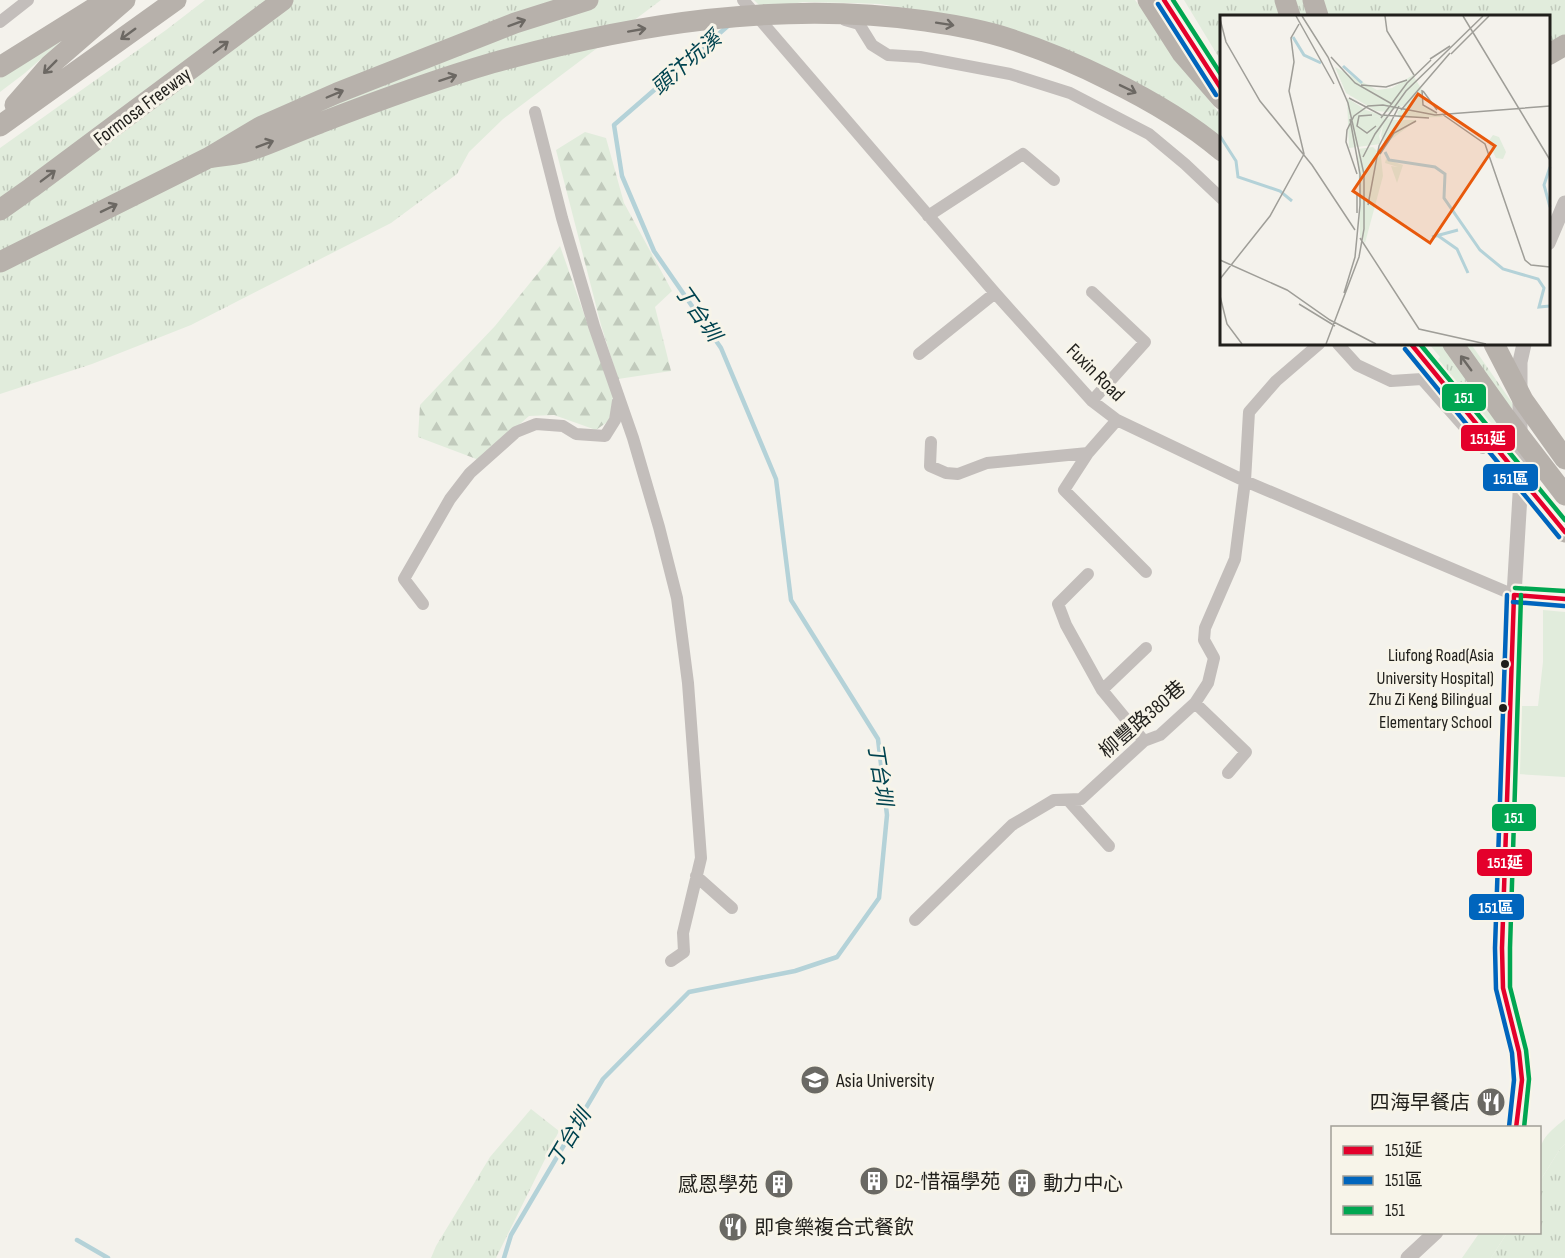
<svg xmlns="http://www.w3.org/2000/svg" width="1565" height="1258" font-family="'Sofia Sans Condensed','Noto Sans TC',sans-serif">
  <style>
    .grass { fill: url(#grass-tufts) }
    .forest { fill: url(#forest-firs) }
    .green { fill: #e1ecdc }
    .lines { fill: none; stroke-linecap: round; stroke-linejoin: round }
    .stream { stroke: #b4d2d8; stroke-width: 4.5 }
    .minor { stroke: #c3bebb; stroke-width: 12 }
    .tertiary { stroke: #c3bebb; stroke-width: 15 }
    .motorway { stroke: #b7b1ab; stroke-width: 21 }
    .bus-1-casing { stroke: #f7f4e9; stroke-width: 9 }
    .bus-2-casing { stroke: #f7f4e9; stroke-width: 9 }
    .bus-3-casing { stroke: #f7f4e9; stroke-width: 9 }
    .bus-1 { stroke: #e4002b; stroke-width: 4.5 }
    .bus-2 { stroke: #0065bd; stroke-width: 4.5 }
    .bus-3 { stroke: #00a651; stroke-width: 4.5 }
    .oneway { stroke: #6c6863 }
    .bus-dot { fill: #201f1b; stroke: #f7f4e9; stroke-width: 2 }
    .labels { text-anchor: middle; stroke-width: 6; stroke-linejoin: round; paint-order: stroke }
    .bus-label { font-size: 18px; fill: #201f1b; stroke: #f7f4e9; text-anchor: end }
    .street-label { font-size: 20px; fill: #201f1b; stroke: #f7f4e9 }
    .poi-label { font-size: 20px; fill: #201f1b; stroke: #f7f4e9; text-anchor: start }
    .water-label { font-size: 21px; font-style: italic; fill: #00434f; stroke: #f7f4e9 }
    .inset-river { fill: none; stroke: #b4d2d8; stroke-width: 3 }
    .inset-road { fill: none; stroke: #9f9e98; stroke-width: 1.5 }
    .view { fill: #e8590c; fill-opacity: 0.15; stroke: #e8590c; stroke-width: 3 }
    .inset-edge { fill: none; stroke: #201f1b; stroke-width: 3 }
    .line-badge { stroke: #f7f4e9; stroke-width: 2 }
    .badge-label { font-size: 16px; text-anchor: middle; font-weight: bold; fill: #fff }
  </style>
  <defs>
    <pattern id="grass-tufts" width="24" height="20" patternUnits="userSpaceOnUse" patternTransform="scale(1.5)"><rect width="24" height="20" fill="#e1ecdc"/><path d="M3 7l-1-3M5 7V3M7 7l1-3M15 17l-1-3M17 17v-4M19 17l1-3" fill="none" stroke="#c1cabc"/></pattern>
    <pattern id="forest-firs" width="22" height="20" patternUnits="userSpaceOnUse" patternTransform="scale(1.5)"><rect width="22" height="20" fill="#e1ecdc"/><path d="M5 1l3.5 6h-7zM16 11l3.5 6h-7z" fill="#c1cabc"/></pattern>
  </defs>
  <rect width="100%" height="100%" fill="#f4f2ec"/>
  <path class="grass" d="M205,0H661L503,119L469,152L457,174L391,223L191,325L92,364L0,394V148L166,30Z
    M754,0H1135L1221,116V141L1177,111L933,13L880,4L852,3L804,2L762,8Z
    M1184,0H1565V36L1549,42L1548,16H1222L1221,61Z
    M74,30L25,73L0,92V78Z
    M1429,344H1471L1513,404L1504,465L1425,373L1440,357Z
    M531,1109L559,1131L496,1258H431L436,1246L490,1157Z
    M1565,1144V1258H1491L1507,1233L1540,1232V1181L1560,1149Z"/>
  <path class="forest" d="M585,132L606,138L624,203L672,291L655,307L671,371L618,379L601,325L556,150Z
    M560,246L613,396L610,420L596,430L554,415L529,416L479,460L418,437L420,405L495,326Z"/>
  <path class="green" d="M1543,610L1565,612V777L1518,774L1519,706H1538L1543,662Z
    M1565,1119V1144L1560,1149L1540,1181C1539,1145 1536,1142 1565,1119Z
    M1480,1232L1507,1233L1491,1258H1462Z"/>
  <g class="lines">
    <path class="stream" d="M77,1240L108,1258
      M504,1258L511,1235L603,1079L689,992L795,971L837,957L879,898L887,815L878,739L791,600L776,479L721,348L654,251L622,176L614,125L729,25"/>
    <path class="minor" d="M743,0L995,293L1092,401L1117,420L1245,481L1514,595L1565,599
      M845,20L859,24L872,45L888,55L920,57L1010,74L1070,93L1149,134L1185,164L1222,199
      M0,22L28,0
      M535,112L562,218L594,326L633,438L659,527L677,598L688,683L701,858L683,933L684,952L671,961
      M928,216L1023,154L1054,180
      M1338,344L1357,365L1391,381L1422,379L1483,448
      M919,354L995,293
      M1092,401L1145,342L1092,292
      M1117,420L1088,453L1064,490L1146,572
      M931,442L930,466L946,473L958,474L987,463L1088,453
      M1088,574L1058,604L1066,625L1102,690L1144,741
      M423,604L404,579L450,499L470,473L516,432L536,424L563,426L576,434L605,436L615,420L618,401
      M1102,690L1146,648
      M1195,703L1246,752L1228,773
      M1068,800L1109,846
      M696,876L732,908
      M915,920L1012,825L1054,800L1081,799L1144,741L1160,735L1195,703L1208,683L1214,658L1204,640L1205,628L1235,559L1245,481L1249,412L1276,381L1319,344"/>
    <path class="tertiary" d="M1548,243L1565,203
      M1516,1128L1522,1080L1519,1052L1503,988L1502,948L1514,595L1520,495V362L1524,344
      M1408,1258L1436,1232"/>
    <path class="motorway" d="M1148,0L1182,53L1222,99
      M1285,0L1290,16
      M1313,0L1318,16
      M1548,55L1565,45
      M0,67L107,0
      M15,105L50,65L125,0
      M0,126L176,0
      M208,158C220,156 233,155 245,152C271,144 295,132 320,123C377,101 434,80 492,63C632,24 781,0 926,21C954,25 983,30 1010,39C1044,50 1077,64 1109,80C1148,99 1188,122 1222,151
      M0,210L31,188L283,0
      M0,262L208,158L262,126L337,93L515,23L588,0
      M1411,344L1565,532
      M1453,344L1505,417L1565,495
      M1494,344L1523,400L1565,459"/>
    <g class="bus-1-casing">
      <path id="bus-1" d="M1164,0L1222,90
        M1411,344L1565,532
        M1514,595L1502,948L1503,988L1519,1052L1522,1080L1516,1128
        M1514,595L1565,599"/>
    </g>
    <g class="bus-2-casing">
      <path id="bus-2" d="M1158,4L1216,95
        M1405,349L1559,537
        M1507,595L1495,948L1496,989L1512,1053L1514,1080L1509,1127
        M1513,602L1564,606"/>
    </g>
    <g class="bus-3-casing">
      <path id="bus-3" d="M1173,0L1222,76
        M1420,344L1565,520
        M1515,588L1565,591
        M1521,595L1510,948V987L1526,1050L1529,1079L1524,1128"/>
    </g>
    <use href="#bus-1" class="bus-1"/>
    <use href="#bus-2" class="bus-2"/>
    <use href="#bus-3" class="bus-3"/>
  </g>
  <defs><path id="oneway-shaft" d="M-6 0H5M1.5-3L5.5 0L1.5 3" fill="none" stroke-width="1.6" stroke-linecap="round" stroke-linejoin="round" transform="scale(1.5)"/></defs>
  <g class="oneway">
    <use href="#oneway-shaft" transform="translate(517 23) rotate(-20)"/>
    <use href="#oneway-shaft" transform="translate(945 24) rotate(9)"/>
    <use href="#oneway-shaft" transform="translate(637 30) rotate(-10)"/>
    <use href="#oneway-shaft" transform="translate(128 34) rotate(144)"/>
    <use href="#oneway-shaft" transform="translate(221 47) rotate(-37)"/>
    <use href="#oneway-shaft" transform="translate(50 67) rotate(135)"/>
    <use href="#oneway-shaft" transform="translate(448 78) rotate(-18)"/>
    <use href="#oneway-shaft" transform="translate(1128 89) rotate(26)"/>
    <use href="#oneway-shaft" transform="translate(335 94) rotate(-23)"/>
    <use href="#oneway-shaft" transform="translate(265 144) rotate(-21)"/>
    <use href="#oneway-shaft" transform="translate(48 176) rotate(-37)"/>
    <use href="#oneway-shaft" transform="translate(109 208) rotate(-26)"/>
    <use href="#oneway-shaft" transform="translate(1466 363) rotate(-126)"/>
  </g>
  <defs>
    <g id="university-disc" transform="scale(1.5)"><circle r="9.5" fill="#6a6964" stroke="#f7f4e9"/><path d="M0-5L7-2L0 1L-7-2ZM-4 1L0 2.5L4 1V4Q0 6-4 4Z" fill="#fff"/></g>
    <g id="restaurant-disc" transform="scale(1.5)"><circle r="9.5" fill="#6a6964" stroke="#f7f4e9"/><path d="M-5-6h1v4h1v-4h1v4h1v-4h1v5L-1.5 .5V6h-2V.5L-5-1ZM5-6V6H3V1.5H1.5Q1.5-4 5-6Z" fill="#fff"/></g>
    <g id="building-disc" transform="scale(1.5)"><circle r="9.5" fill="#6a6964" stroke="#f7f4e9"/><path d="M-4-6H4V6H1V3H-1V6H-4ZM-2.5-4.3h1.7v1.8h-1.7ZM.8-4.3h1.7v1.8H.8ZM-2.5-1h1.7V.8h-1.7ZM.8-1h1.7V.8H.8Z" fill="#fff"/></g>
  </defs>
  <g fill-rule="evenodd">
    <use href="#university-disc" x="815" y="1080"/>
    <use href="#restaurant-disc" x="1491" y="1102"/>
    <use href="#building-disc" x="874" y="1181"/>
    <use href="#building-disc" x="1022" y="1183"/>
    <use href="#building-disc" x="779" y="1184"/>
    <use href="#restaurant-disc" x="733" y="1227"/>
  </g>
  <g class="bus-dot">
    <circle cx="1505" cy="664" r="5"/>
    <circle cx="1503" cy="708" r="5"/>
  </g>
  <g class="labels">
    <g class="bus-label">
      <text x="1494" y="661">Liufong Road(Asia<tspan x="1494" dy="23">University Hospital)</tspan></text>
      <text x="1492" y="705">Zhu Zi Keng Bilingual<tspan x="1492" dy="23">Elementary School</tspan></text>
    </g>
    <g class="street-label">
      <text transform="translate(142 106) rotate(-37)" y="7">Formosa Freeway</text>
      <text transform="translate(1096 372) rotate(45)" y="7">Fuxin Road</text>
      <text transform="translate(1142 719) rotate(-41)" y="7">柳豐路380巷</text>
    </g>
    <g class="poi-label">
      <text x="836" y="1087">Asia University</text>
      <text x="1470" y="1109" text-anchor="end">四海早餐店</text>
      <text x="895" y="1188">D2-惜福學苑</text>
      <text x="1043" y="1190">動力中心</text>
      <text x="758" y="1191" text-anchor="end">感恩學苑</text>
      <text x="754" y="1234">即食樂複合式餐飲</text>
    </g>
    <g class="water-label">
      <text transform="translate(686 63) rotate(-41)" y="7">頭汴坑溪</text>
      <text transform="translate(698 313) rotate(55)" y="7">丁台圳</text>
      <text transform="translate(880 774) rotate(81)" y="7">丁台圳</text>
      <text transform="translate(569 1138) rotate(-59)" y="7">丁台圳</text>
    </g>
  </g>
  <g transform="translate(1220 15)">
    <rect width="330" height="330" fill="#f4f2ec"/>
    <path d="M115,52L157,75L172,73L193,60L202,75V91L224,102L179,103L177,97L189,88L168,97L156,96L126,78ZM127,83L146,95L173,104L152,101L174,105H197L165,129L161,121L163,110L159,121L161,129L129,133ZM273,120L279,122L286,137L283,144L276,143L268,127ZM153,132L158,137L160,132L163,161L145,228L140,221L138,134Z" fill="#e1ecdc"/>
    <path d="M166,144L183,150L177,168L171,151L178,152L165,148Z" fill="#e1ecdc"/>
    <path class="inset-river" d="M73,22L84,40L101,48M123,51L142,68M0,121L16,146L18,162L60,176L72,186M165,137L169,145L215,152L225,159L224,183L260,235L283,254L318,264L324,273L319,292L330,291M330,152L324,170L330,192M217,220L237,234L248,258M212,222L238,215"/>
    <path class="inset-road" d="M76,1L114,69M82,1L108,42L128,88L144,159V214L139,242L106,329M165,1L167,16L194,60M243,1L330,145M0,4L6,27L40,86L92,150L135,215M231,39L269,1M111,42L135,68L172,89M210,44L230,31M141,70L166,72L187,65M202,75L203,90L217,98M203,76L217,95M129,83L161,100L209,103M181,95L230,38M222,99L265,129L305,245L311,250L330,252M152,100L139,101L137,111L147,118L156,111M161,103L187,68L211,45M160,139L174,118L196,106M143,142L155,119L186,76L263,1M137,159L126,127L127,115L134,101L148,91L163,90L215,100L330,91M148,190L159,131L179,91M137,198V178M140,223L199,314L266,329M0,245L67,275L110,305L156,329M0,264L50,201L84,139L69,76L74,47L71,23L79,9M124,278L135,242L140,190V159L130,104M0,281L7,309L22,329M79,289L115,311"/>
    <path class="view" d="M198,79L275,131L210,228L133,176Z"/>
    <rect width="330" height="330" class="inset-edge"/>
  </g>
  <g class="line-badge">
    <rect x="1441" y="383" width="46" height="29" rx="6" fill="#00a651"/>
    <rect x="1460" y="424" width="56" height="28" rx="6" fill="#e4002b"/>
    <rect x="1482" y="463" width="57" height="29" rx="6" fill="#0065bd"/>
    <rect x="1491" y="803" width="46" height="29" rx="6" fill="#00a651"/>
    <rect x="1476" y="848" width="57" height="29" rx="6" fill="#e4002b"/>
    <rect x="1468" y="893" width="57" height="28" rx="6" fill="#0065bd"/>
  </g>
  <g class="badge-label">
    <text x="1464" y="403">151</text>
    <text x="1488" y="444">151延</text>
    <text x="1511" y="484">151區</text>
    <text x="1514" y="823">151</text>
    <text x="1505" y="868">151延</text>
    <text x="1496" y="913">151區</text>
  </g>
  <rect x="1331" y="1126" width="210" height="108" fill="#f7f4e9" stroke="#a19f97" stroke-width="1.5"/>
  <rect x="1343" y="1146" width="30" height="9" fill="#e4002b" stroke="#a19f97" stroke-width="1.5"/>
  <text x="1385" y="1156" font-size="18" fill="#201f1b">151延</text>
  <rect x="1343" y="1176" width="30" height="9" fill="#0065bd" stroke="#a19f97" stroke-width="1.5"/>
  <text x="1385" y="1186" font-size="18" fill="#201f1b">151區</text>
  <rect x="1343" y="1206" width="30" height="9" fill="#00a651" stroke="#a19f97" stroke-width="1.5"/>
  <text x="1385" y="1216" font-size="18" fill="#201f1b">151</text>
</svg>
